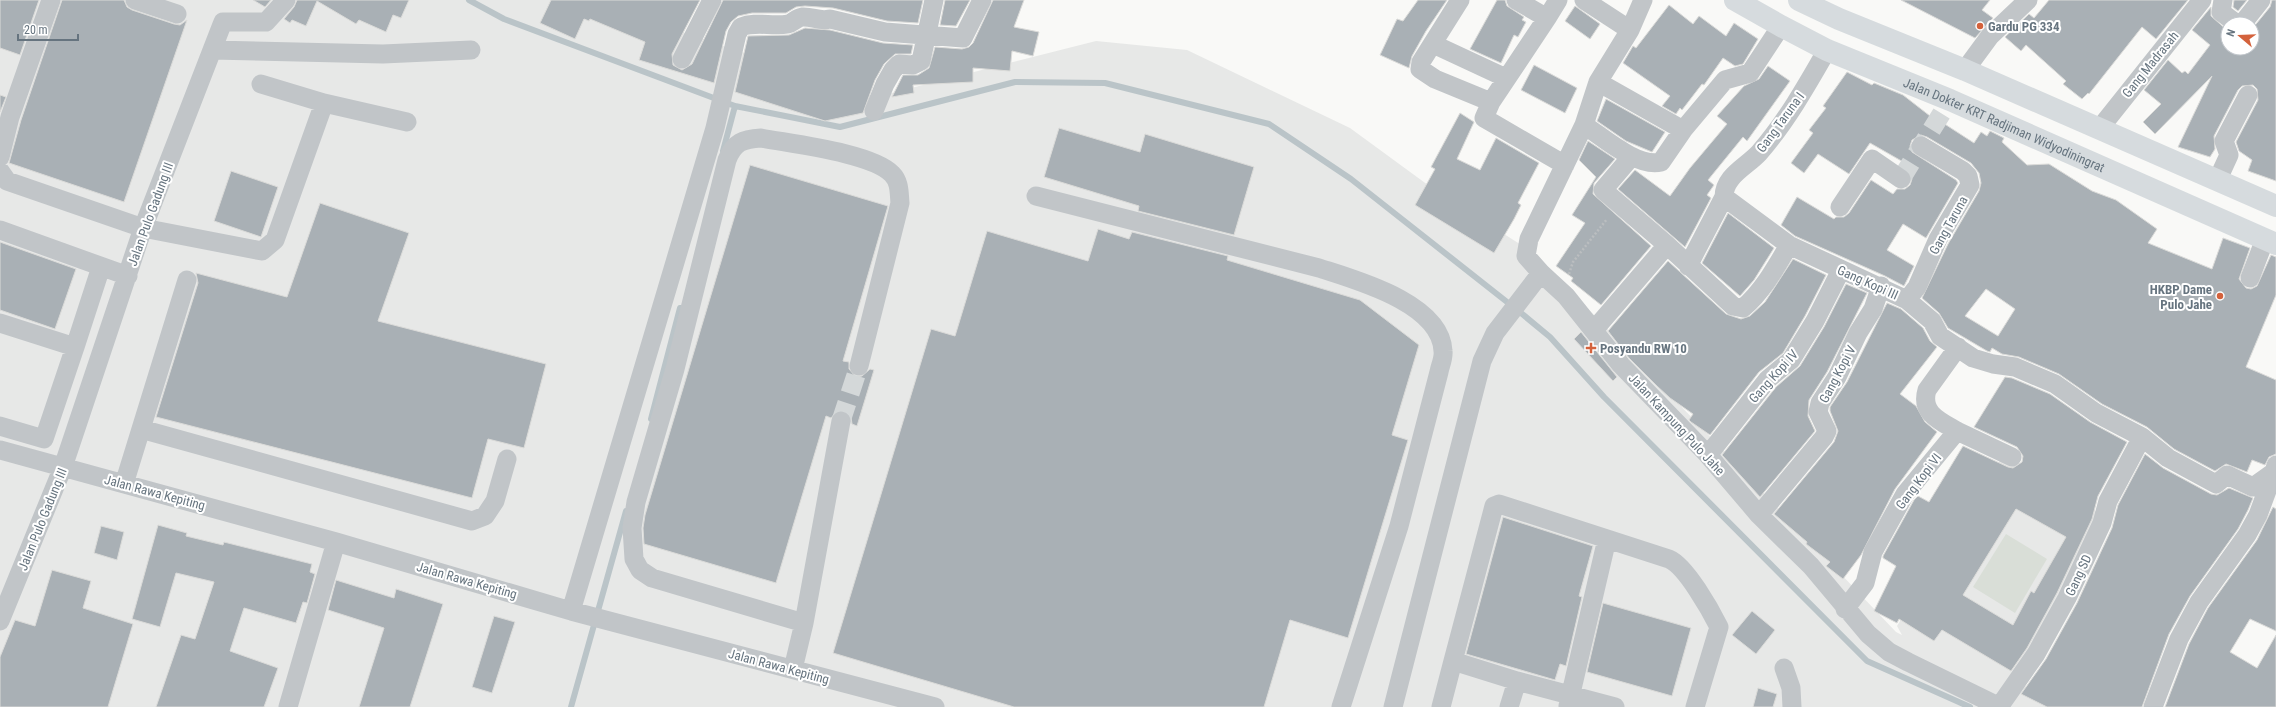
<svg xmlns="http://www.w3.org/2000/svg" width="2276" height="707" font-family="'Roboto Condensed',sans-serif">
  <style>
    .built { fill: #e7e8e7 }
    .green { fill: #d9ded7 }
    .lines { fill: none; stroke-linecap: round; stroke-linejoin: round }
    .stream { stroke: #bac4c8; stroke-width: 6 }
    .building { fill: #a9b0b5; stroke: #dbdbd9; fill-rule: evenodd }
    .minor-tunnel { stroke: #d4d8d9; stroke-width: 19; stroke-dasharray: 19 10; stroke-linecap: butt }
    .path { stroke: #bbbec0; stroke-width: 2.5; stroke-dasharray: 2 2; stroke-linecap: butt }
    .minor { stroke: #c1c5c8; stroke-width: 19 }
    .major { stroke: #d6dbde; stroke-width: 22 }
    .poi-dot { fill: #d4623c; stroke: #fff; stroke-width: 1.5 }
    .labels { text-anchor: middle; stroke-width: 4; stroke-linejoin: round; paint-order: stroke }
    .poi-label { font-size: 13px; font-weight: bold; fill: #66747f; stroke: #fff; text-anchor: start }
    .street-label { font-size: 13px; fill: #66747f; stroke: #fff }
  </style>
  <rect width="100%" height="100%" fill="#f9f9f7"/>
  <path class="built" d="M0,0H586L876,97L1096,41L1187,50L1350,128L1432,188L1537,255L1896,632L1902,635L1897,626L2002,457L2104,516L2013,681L2076,707H0Z"/>
  <path class="green" d="M2006,534L2047,559L2015,613L1973,587Z"/>
  <g class="lines">
    <path class="stream" d="M469,0L504,19L735,106L840,127L1015,82L1105,83L1269,124L1351,179L1521,313L1550,337L1604,397L1867,661L1970,707
      M723,151L735,106
      M651,419L680,308
      M571,707L626,511"/>
  </g>
  <path class="building" d="M0,0H39L20,55L0,48Z
    M62,0H124L127,7L132,10L174,24L180,25L187,20L124,202L9,163L21,120Z
    M253,0H271L265,7Z
    M297,0H409L401,18L393,15L386,32L359,20L356,24L317,1L306,26L292,20L290,23L284,19L294,7Z
    M551,0H700L672,54L673,65L682,70L692,64L723,0H923L918,23L887,21L833,8L805,6L796,7L786,13H752L738,16L731,22L726,31L714,83L639,60L645,42L590,19L589,21L584,19L575,39L540,23Z
    M945,0H970L956,26L940,25Z
    M993,0H1024L1014,27L1039,32L1033,56L1012,51L1010,71L973,68V82L913,85L914,93L892,97L903,75H918L929,68L935,47L962,49L969,47L973,43Z
    M1418,0H1447L1426,31L1412,56L1409,68L1380,55L1397,19L1403,21Z
    M1497,0H1505L1507,6L1524,17L1522,20L1526,22L1518,37L1514,35L1501,63L1470,49Z
    M1901,0H1990L1982,10L1993,18L1975,38Z
    M2049,0H2188L2156,39L2142,27L2089,94L2088,93L2082,99L2063,84L2066,81L2026,45L2021,51L2005,37L2029,14L2034,18Z
    M2234,0H2247L2238,11L2233,7Z
    M2272,0H2276V181L2248,171L2252,160L2239,151L2236,142L2258,100L2257,89L2253,85L2242,86L2238,90L2214,136L2215,149L2210,157L2178,147L2212,76L2155,134L2143,122L2161,104L2144,90L2168,60L2182,73L2185,71L2188,74L2210,45L2192,30L2211,7V16L2228,31V48H2252V29L2270,7Z
    M1669,5L1693,24L1699,16L1726,36L1734,23L1758,39L1743,64L1735,66L1723,58L1704,85L1702,84L1682,110L1680,108L1676,114L1662,106L1670,96L1623,63L1633,46L1636,48Z
    M1575,6L1600,24L1590,39L1565,21Z
    M805,28L830,30L883,43L913,45L911,54H895L884,64L875,80L863,113L825,121L735,92L748,36L789,35Z
    M1534,65L1577,88L1565,113L1521,90Z
    M1768,66L1790,81L1747,141L1743,137L1708,180L1714,185L1707,195L1711,198L1685,247L1618,189L1635,170L1670,196L1690,168L1727,124L1717,116L1744,86L1759,79Z
    M1847,72L1872,85L1874,83L1903,95L1939,123L1940,121L1974,143L1981,132L1987,136L1990,131L2004,138L2002,142L2027,165L2049,164L2092,191L2116,200L2157,229L2148,243L2212,269L2223,238L2250,248L2239,279L2246,288L2251,289L2257,286L2271,255L2276,257V295L2246,367L2276,380V454L2269,457L2265,465L2252,460L2247,472L2226,464L2215,471L2174,449L2147,427L2102,404L2059,374L2019,357L2002,354L1992,348L1990,352L1987,351L1948,328L1939,313L1922,298L1948,244L1979,191L1981,183L1979,173L1971,163L1927,137L1921,135L1912,140L1910,146L1912,152L1956,180L1958,183L1926,238L1903,224L1887,250L1914,266L1904,286L1885,276L1795,236L1781,225L1797,197L1834,219L1836,217H1844L1849,213L1871,180L1893,194L1897,189H1905L1910,185L1912,179L1909,172L1912,167L1870,143L1849,174L1818,154L1804,173L1791,163L1813,133L1809,130L1826,108L1823,106ZM1986,289L2015,309L1998,336L1965,316Z
    M0,95L6,97L0,112Z
    M1606,99L1665,132L1652,152L1626,141L1597,121Z
    M1460,113L1474,122L1457,159L1480,170L1496,138L1539,163L1518,203L1521,205L1514,219L1494,253L1415,205L1435,169L1431,167Z
    M1059,128L1140,152L1145,134L1254,167L1234,235L1138,211L1139,206L1044,177Z
    M1588,141L1615,159L1594,183L1593,194L1651,246L1601,305L1571,281L1573,278L1556,266L1585,223L1572,215L1596,177L1579,160Z
    M750,165L888,206L843,361L849,362V369L856,377L862,376L870,369L874,370L857,426L852,424L851,417L843,410L837,411L831,418L826,416L776,583L644,544L643,528L645,515Z
    M231,171L278,187L261,237L214,221Z
    M320,203L409,233L378,321L546,364L524,448L488,439L472,498L156,417L198,283L196,273L287,297Z
    M1728,213L1774,248L1754,280L1740,296L1702,263Z
    M1098,229L1129,239L1132,232L1228,256L1227,260L1360,300L1419,345L1392,435L1408,440L1348,638L1290,620L1264,707H1014L833,653L931,329L955,336L987,231L1088,261Z
    M0,242L76,269L55,329L0,310Z
    M1793,259L1826,275L1805,316L1783,353L1759,372L1710,435L1691,422L1689,420L1693,414L1670,398L1657,386L1629,358L1608,331L1668,261L1726,314L1741,319L1750,316L1765,302Z
    M1846,284L1867,293L1827,372L1809,400L1808,416L1815,431L1760,497L1722,455L1776,387L1800,366L1824,327Z
    M1887,303L1901,309L1923,328L1930,341L1937,347L1900,394L1916,406L1925,422L1937,432L1895,489L1861,555L1843,579L1826,566L1830,562L1806,544L1807,542L1774,514L1834,442L1838,431L1830,411V407L1847,382Z
    M1581,332L1617,377L1613,381L1574,339Z
    M2005,377L2012,378L2050,394L2090,422L2127,442L2098,496L2092,519L2057,593L2027,648L2011,671L1942,630L1934,641L1899,619L1897,623L1874,611L1896,566L1883,558V556L1914,500L1918,496L1929,502L1963,446L2008,467L2013,468L2022,462L2023,456L2017,447L1974,427ZM2016,509L2066,537L2034,593L2031,591L2013,625L1963,595Z
    M2145,454L2163,468L2211,494L2217,495L2229,488L2253,498L2248,510L2238,529L2190,596L2169,634L2142,707H2047L2021,694L2046,659L2077,603L2112,528L2118,505Z
    M2273,507L2276,509V631L2250,619L2230,652L2257,668L2276,635V707H2165L2189,644L2208,608L2257,540Z
    M1503,517L1593,546L1579,596L1582,597L1566,666L1560,664L1555,680L1466,654Z
    M158,525L187,533L186,536L223,545L224,542L312,564L310,572L315,574L307,603L303,602L296,623L244,608L230,651L278,668L264,707H156L181,635L195,639L214,582L176,573L160,627L132,619Z
    M101,526L124,532L117,560L94,553Z
    M52,570L91,581L83,608L133,624L108,707H0V657L15,620L35,626Z
    M336,580L394,598L396,589L443,604L410,707H359L384,628L328,610Z
    M1603,603L1691,628L1672,696L1587,672Z
    M1752,611L1775,630L1756,654L1732,635Z
    M494,616L515,622L492,693L472,687Z
    M1758,688L1777,694L1773,707H1753Z"/>
  <g class="lines">
    <path class="minor-tunnel" d="M1901,179L1950,100
      M841,421L859,366"/>
    <path class="path" d="M1569,274L1573,262L1607,219"/>
    <path class="minor" d="M135,0L177,14
      M1460,0L1421,62L1420,69L1435,79L1491,102
      M1516,0L1547,18L1491,102L1484,118L1565,165
      M1584,0L1630,30
      M1643,0L1630,30L1598,82L1584,125L1529,239L1526,256L1541,273L1566,296L1621,365L1708,455L1759,515L1811,566L1868,634L1889,652L1908,662L2000,707
      M2223,0L2221,12L2237,24
      M1547,18L1558,0
      M2242,24L2261,0
      M1433,44L1506,78
      M212,50L383,54L471,50
      M1827,50C1807,85 1786,122 1759,153C1746,167 1724,176 1724,197L1789,245L1907,300L1932,321L1940,336L1973,358L1993,364L2015,367L2055,384L2096,413L2142,437L2168,458L2216,484L2227,475L2253,487L2274,472L2276,465
      M682,59L712,0
      M1965,70L1990,36L2028,0
      M1598,82L1683,130
      M324,103L407,122
      M874,111L885,84L893,70L899,64L913,65L921,61L934,0
      M1584,125C1603,137 1637,168 1661,162L1683,130L1725,80L1750,73L1781,26
      M2100,128L2202,0
      M0,157L10,117L51,0
      M1631,157L1603,190L1667,245L1733,306L1743,308C1763,291 1776,267 1789,245
      M0,171L7,181L143,228L262,251L275,240L324,103L261,84
      M2218,179L2229,155L2224,141L2248,95
      M1036,196L1319,268C1356,280 1441,303 1443,351C1444,358 1440,366 1439,372L1399,526L1341,707
      M1840,207L1872,159L1901,179
      M0,230L128,276
      M1688,266L1724,197
      M2250,278L2265,239
      M1907,300L1917,287L1938,239L1970,185L1968,176L1963,171L1921,146
      M0,323L75,347L101,267
      M1594,330L1667,245
      M0,426L44,439L75,347
      M141,429L472,521L485,516L495,501L507,459
      M1957,431C1940,421 1920,413 1927,390L1958,347
      M0,450L336,542L571,611L935,707
      M1708,455L1768,379L1791,360L1815,321L1841,270
      M124,484L187,280
      M1759,515L1824,437L1827,431L1818,412L1820,403L1837,377L1858,333L1873,309L1881,286
      M1845,609L1865,583L1873,552L1905,494L1957,431L2012,457
      M571,611L715,128L737,34L741,27C756,21 772,27 788,24C793,23 796,18 802,17C812,16 819,22 830,19L885,32L963,38L982,0
      M0,621L63,467L143,228L221,27L223,22H266L286,0
      M804,623L652,578L640,570L634,559L632,528L636,502L675,369L727,160C734,142 743,139 761,138C792,144 872,153 892,174C900,182 899,193 900,203L859,366
      M1453,661L1494,506L1499,504L1669,559C1686,566 1711,611 1719,627L1695,707
      M1784,668L1791,688L1792,707
      M793,669L804,623L841,421
      M1568,706L1607,539
      M288,707L336,542
      M1393,707L1482,361L1495,333L1541,273
      M1441,707L1453,661L1517,681L1615,707
      M1509,707L1517,681
      M1999,707L2036,654L2067,598L2102,523L2108,501L2142,437
      M2153,707L2179,639L2199,602L2247,535L2258,515L2274,472"/>
    <g class="major">
      <path id="s1" d="M1735,0L1781,26L1827,50L1950,100L2276,244"/>
      <path d="M1799,0L1839,19L1965,70L2276,206"/>
    </g>
  </g>
  <g class="poi-dot">
    <circle cx="1980" cy="26" r="4"/>
    <circle cx="2220" cy="296" r="4"/>
    <path d="M1589 342h4v4h4v4h-4v4h-4v-4h-4v-4h4z"/>
  </g>
  <g class="labels">
    <g class="poi-label">
      <text x="1988" y="31">Gardu PG 334</text>
      <text x="2212" y="294" text-anchor="end">HKBP Dame<tspan x="2212" dy="15">Pulo Jahe</tspan></text>
      <text x="1600" y="353">Posyandu RW 10</text>
    </g>
    <g class="street-label">
      <text transform="translate(2150 64) rotate(-51)" y="5">Gang Madrasah</text>
      <text transform="translate(1780 122) rotate(-54)" y="5">Gang Taruna I</text>
      <text dy="5" stroke="none"><textPath href="#s1" startOffset="297">Jalan Dokter KRT Radjiman Widyodiningrat</textPath></text>
      <text transform="translate(150 214) rotate(-70)" y="5">Jalan Pulo Gadung III</text>
      <text transform="translate(1948 225) rotate(-61)" y="5">Gang Taruna</text>
      <text transform="translate(1868 282) rotate(24)" y="5">Gang Kopi III</text>
      <text transform="translate(1837 374) rotate(-62)" y="5">Gang Kopi V</text>
      <text transform="translate(1773 376) rotate(-48)" y="5">Gang Kopi IV</text>
      <text transform="translate(1677 424) rotate(47)" y="5">Jalan Kampung Pulo Jahe</text>
      <text transform="translate(1918 481) rotate(-53)" y="5">Gang Kopi VI</text>
      <text transform="translate(155 492) rotate(15)" y="5">Jalan Rawa Kepiting</text>
      <text transform="translate(42 519) rotate(-68)" y="5">Jalan Pulo Gadung III</text>
      <text transform="translate(2078 575) rotate(-65)" y="5">Gang SD</text>
      <text transform="translate(467 580) rotate(16)" y="5">Jalan Rawa Kepiting</text>
      <text transform="translate(779 666) rotate(15)" y="5">Jalan Rawa Kepiting</text>
    </g>
  </g>
  <g transform="translate(2240 36) rotate(289)"><circle r="19" fill="#ffffff" stroke="#c2c7cc"/>
  <path d="M0-3L7 15L0 10L-7 15Z" fill="#d4623c"/>
  <text y="-6" font-size="11" font-weight="bold" text-anchor="middle" fill="#66747f">N</text>
  </g>
  <path d="M18 34v6h60v-6" fill="none" stroke="#66747f" stroke-width="2"/>
  <text x="24" y="34" font-size="12" fill="#66747f" stroke="#ffffff" stroke-width="3" paint-order="stroke">20 m</text>
</svg>
